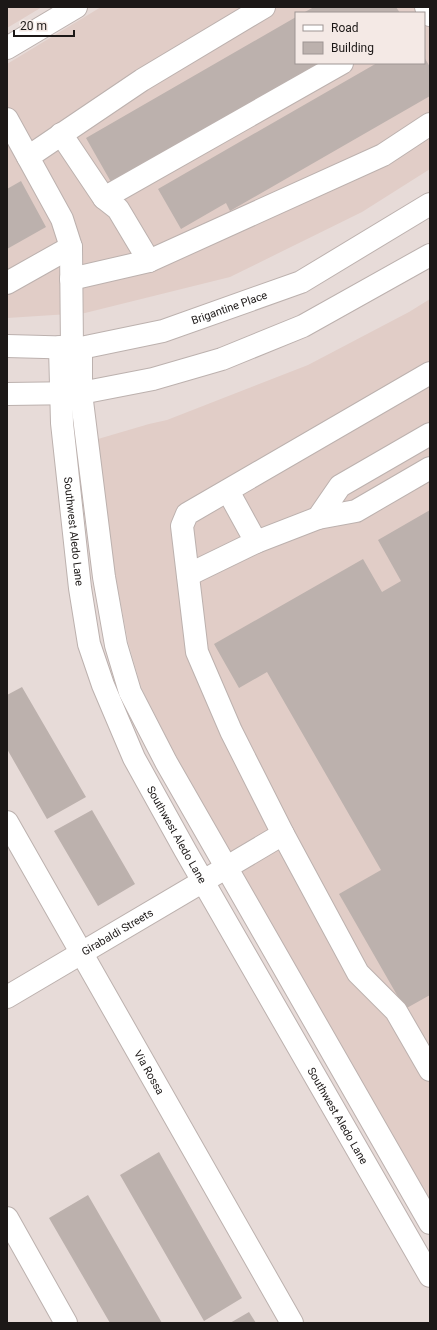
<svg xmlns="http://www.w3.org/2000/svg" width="437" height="1330" font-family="Roboto,sans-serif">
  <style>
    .built { fill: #e1cdc7; fill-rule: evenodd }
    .building { fill: #bcb1ad }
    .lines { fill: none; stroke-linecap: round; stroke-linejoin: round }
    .minor-casing { stroke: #bcb1ae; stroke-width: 24 }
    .minor { stroke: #fff; stroke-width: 22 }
    .labels { text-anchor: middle; stroke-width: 3; stroke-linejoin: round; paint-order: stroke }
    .street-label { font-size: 11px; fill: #1c1817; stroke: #f4e9e5 }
  </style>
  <rect width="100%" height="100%" fill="#e7dbd8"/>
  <path class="built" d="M7,7H42L7,28Z
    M101,7H430V169L362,212L230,277L85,313L7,318V64ZM296,13H424V63H296Z
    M430,299V1200L176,757L141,687L128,642L115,574L98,439L149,424L167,420L308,365L409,312Z"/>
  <path class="building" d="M314,7H396L400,13H303Z
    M296,17V63H319L111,182L86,138Z
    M424,57L430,67V96L230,211L226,203L181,229L158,189L377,63H424Z
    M21,181L46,227L7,249V189Z
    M430,510V995L405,1009L339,894L381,870L267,672L239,688L214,644L363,559L382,592L401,581L378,540Z
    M22,687L86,797L47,819L7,749V695Z
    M92,810L135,884L98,906L54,831Z
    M159,1152L242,1298L204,1321L120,1175Z
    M88,1195L162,1323H110L49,1218Z
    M249,1312L256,1323H230Z"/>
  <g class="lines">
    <g class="minor-casing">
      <g id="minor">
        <path d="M426,7L430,15"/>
        <path d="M7,48L76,7"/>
        <path d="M7,119L62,219L71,247L72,348"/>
        <path d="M61,134L104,198L342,63"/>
        <path d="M28,157L142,80L264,7"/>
        <path d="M104,198L118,209L149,261"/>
        <path d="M71,279L149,261L383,155L430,124"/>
        <path d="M7,283L71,247"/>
        <path id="s1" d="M7,346L81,348L163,331L301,282L430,204"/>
        <path id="s2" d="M60,347L62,423L80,588L89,644L103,685L134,758L185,850L430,1276"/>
        <path d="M81,348V393L104,577L116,645L130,692L166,762L430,1223"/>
        <path d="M430,373L187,514L182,526L197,652L231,731L283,834L358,973L396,1011L430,1070"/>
        <path d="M7,394L81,393L153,379L222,359L303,326L430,255"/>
        <path d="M318,518L356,511L430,468"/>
        <path d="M256,542L318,518L340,486L430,434"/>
        <path d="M188,575L256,542L228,491"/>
        <path id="s3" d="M7,822L292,1323"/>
        <path id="s4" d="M7,997L283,834"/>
        <path d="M7,1218L66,1323"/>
      </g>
    </g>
    <use href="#minor" class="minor"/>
  </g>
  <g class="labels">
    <g class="street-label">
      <text dy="4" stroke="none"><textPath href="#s1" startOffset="228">Brigantine Place</textPath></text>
      <text dy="4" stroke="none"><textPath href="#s2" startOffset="185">Southwest Aledo Lane</textPath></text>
      <text dy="4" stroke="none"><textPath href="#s2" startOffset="509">Southwest Aledo Lane</textPath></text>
      <text dy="4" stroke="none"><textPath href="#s4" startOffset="128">Girabaldi Streets</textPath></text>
      <text dy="4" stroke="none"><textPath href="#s3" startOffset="288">Via Rossa</textPath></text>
      <text dy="4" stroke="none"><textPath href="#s2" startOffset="833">Southwest Aledo Lane</textPath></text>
    </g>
  </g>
  <rect width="437" height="1330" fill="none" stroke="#1c1817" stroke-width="16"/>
  <rect x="295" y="12" width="130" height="52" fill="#f4e9e5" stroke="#9e9593"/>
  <rect x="303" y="25" width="20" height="6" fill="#ffffff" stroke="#9e9593"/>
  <text x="331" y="32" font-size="12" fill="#1c1817">Road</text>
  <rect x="303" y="42" width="20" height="12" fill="#bcb1ad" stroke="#9e9593"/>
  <text x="331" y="52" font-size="12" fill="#1c1817">Building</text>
  <path d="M14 30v6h60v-6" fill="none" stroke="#1c1817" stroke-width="2"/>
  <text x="20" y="30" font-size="12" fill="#1c1817" stroke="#f4e9e5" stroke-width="3" paint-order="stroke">20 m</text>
</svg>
